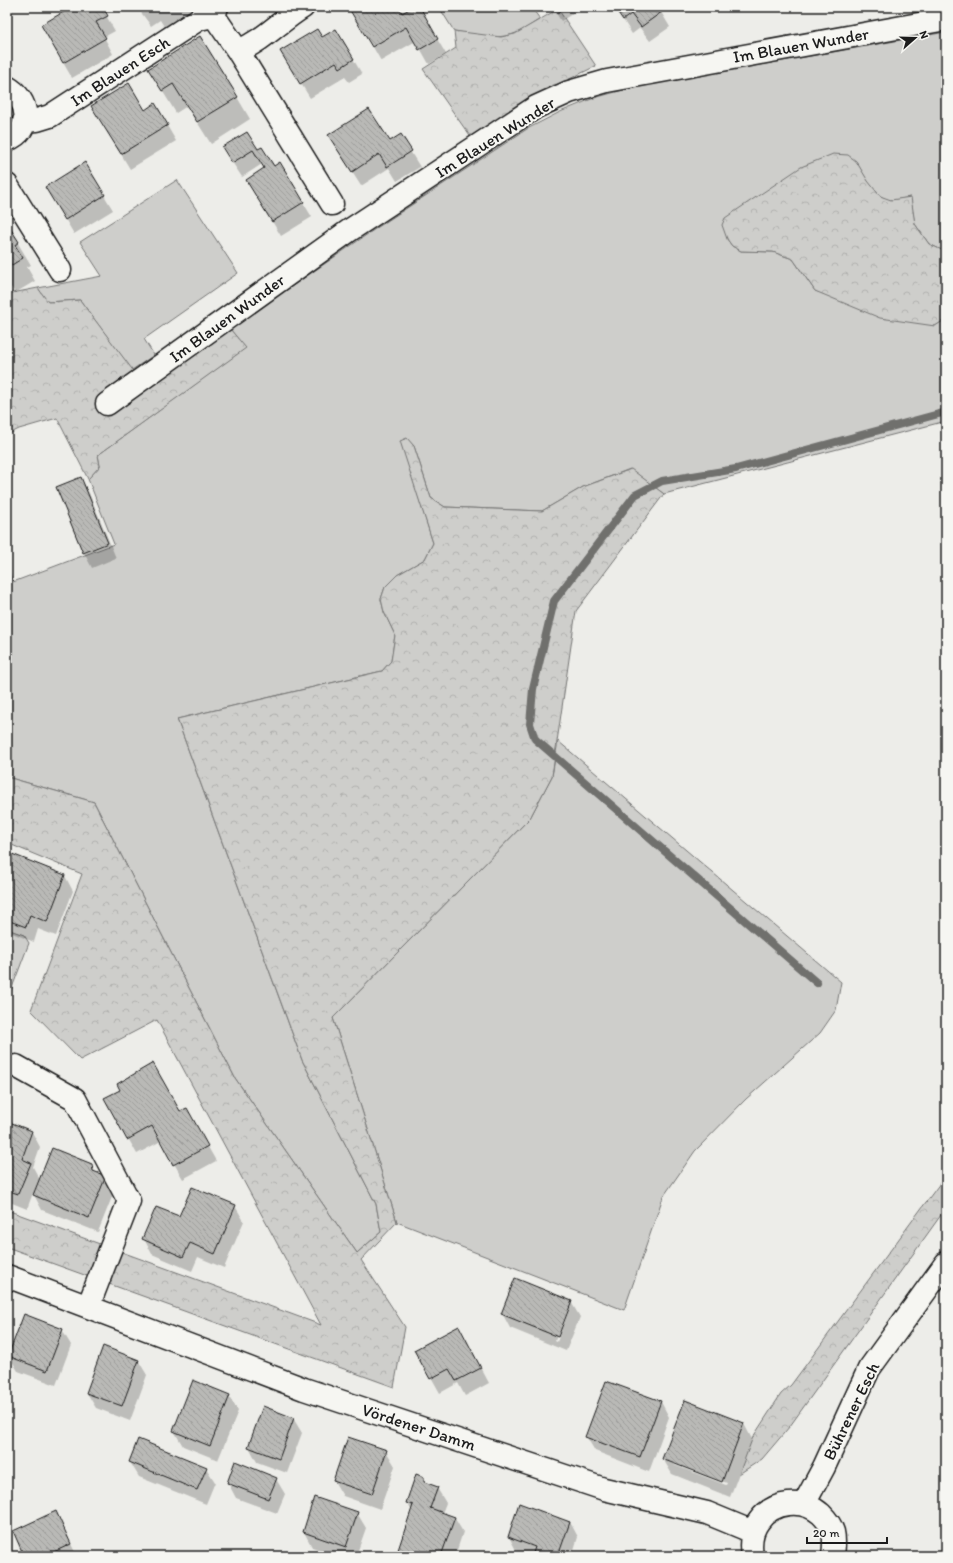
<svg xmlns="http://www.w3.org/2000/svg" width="953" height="1563" font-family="Itim,sans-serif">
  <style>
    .green { fill: #cececb; stroke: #757574 }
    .forest { fill: url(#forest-crowns); stroke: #757574 }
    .shadow { fill: #0003; fill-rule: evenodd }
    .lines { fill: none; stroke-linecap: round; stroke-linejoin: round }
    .stream { stroke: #6f6f6d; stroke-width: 8 }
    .building { fill: url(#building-back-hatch); stroke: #1c1c1c }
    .street-casing { stroke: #1c1c1c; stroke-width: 25 }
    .street { stroke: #f6f6f2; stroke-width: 22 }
    .labels { text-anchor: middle; stroke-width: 4; stroke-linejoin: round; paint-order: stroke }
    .street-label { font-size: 17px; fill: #1c1c1c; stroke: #f6f6f2 }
  </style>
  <defs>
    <pattern id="forest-crowns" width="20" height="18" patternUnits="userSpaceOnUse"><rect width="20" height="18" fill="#cececb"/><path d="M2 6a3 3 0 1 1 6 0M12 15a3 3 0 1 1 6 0" fill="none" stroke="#b0b0ae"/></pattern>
    <pattern id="building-back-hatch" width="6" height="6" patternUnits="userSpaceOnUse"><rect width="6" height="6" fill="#b9b9b6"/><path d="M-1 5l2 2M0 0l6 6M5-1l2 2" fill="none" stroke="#9e9e9c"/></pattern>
  </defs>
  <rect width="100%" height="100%" fill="#edede9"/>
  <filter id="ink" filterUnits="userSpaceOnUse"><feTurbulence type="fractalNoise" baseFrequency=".025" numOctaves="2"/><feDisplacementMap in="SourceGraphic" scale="8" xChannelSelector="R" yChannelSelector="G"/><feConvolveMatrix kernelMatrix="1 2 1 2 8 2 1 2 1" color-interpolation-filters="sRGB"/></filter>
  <g filter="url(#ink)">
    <path class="green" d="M439,7H531L540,19C532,24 524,30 516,33C497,41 473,34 454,31Z
      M946,32V252L929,244L915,224L910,197C905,198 897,200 891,200C875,199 863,173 856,161L727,239L732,246L741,251L773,252L793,259L815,291L935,326L946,319V421L664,494L630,469L583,487L542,511L445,507L431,498L414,446L407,439L401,441L433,543L425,559L397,575L385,587L381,599L384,612L395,635L391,661L382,671L177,719L302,1060L376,1204L381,1232L357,1253L235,1078L94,802L7,777V567L13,582L114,544L88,479L100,466L98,455L245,348L230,329L375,229L527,129L560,112L594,98L630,88Z
      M177,180L238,273L144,339L154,355L132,370L80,300L47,302L38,288L102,276L80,242Z
      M558,741L841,982L836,1010L820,1033L746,1099L695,1151L663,1197L624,1310L397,1222L333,1018L530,818L552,776Z
      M7,929L24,935L29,943L7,1001Z"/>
    <path class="forest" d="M558,9L596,66L551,88L472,139L423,69L456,48L454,31L501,37L515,34Z
      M833,154L848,155L856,161L868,181L880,196L891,200L911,197L915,224L929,244L946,252V319L935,326L880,318L815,291L793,259L773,252L741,251L732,246L727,239L722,225L725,218L801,167Z
      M38,288L48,302L80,300L147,389L230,329L246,348L98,455L100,466L88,479L57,418L19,429L7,435V294Z
      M407,438L414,446L431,498L445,507L542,511L583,487L631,469L664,494L576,611L552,776L530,818L333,1018L397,1222L361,1260L405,1327L394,1387L7,1247V1210L321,1325L157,1020L80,1060L31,1010L82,874L7,843V777L94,802L235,1078L357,1253L381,1232L376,1204L302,1060L177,719L382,671L391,661L395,635L384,612L381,599L385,587L397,575L425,559L433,543L400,441Z
      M946,1175V1208L790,1426L762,1459L739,1474L753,1437L781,1394L791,1385Z"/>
    <path class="shadow" d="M74,7H101L115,31L104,37L113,54L72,78L42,26Z
      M137,7H202L167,31L160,20L151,26Z
      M350,7H397L402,15L415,7H418L446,54L429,64L416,41L381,61Z
      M552,7H583L561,21Z
      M602,7H612L605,12Z
      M615,7H658L670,27L650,41L640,28L632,34Z
      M336,30L362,74L349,82L345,77L310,98L290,66L322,39Z
      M149,69L237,97L250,119L211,144L187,106L176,113Z
      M155,105L176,141L130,169L101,121L145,111Z
      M246,133L258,151L274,167L279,164L312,217L281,236L256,195L265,169L262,164L242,177L232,162Z
      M400,135L420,167L397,181L389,168L361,186L338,150L389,142Z
      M85,164L113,210L74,234L55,202Z
      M7,225L31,265L27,267L35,281L15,293L11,287L7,289Z
      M81,478L89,493L116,558L92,568L84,553L58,487Z
      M7,853L65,876L73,891L56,936L38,929L34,942L7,931Z
      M106,1099L180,1112L195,1124L216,1161L183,1179L161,1141L137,1154Z
      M7,1122L32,1132L40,1147L33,1167L40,1180L91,1165L96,1173L105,1177L114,1192L98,1232L42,1210L33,1193L27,1209L7,1201Z
      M235,1206L244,1221L224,1268L198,1257L192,1271L152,1254L144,1239L180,1218Z
      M571,1302L580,1317L566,1351L510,1328L502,1313ZM567,1310H569L557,1342L555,1341Z
      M62,1330L71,1345L56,1385L18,1371L9,1356Z
      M467,1342L489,1383L465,1396L458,1383L440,1393L416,1350Z
      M138,1360L147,1375L130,1421L96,1408L87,1393Z
      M229,1396L238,1411L218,1460L183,1446L174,1431Z
      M661,1402L669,1417L649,1472L595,1451L586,1436Z
      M685,1402L744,1424L752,1439L730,1497L672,1474L663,1459ZM674,1463L727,1483L726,1485L674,1465Z
      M264,1407L293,1418L302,1433L287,1473L257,1462L249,1447Z
      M386,1451L395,1466L380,1509L343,1496L334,1481Z
      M130,1462L206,1468L215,1482L206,1504L139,1477Z
      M423,1478L427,1484L437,1488L446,1503L442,1513L454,1517L463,1532L455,1556H397L412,1511L407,1503Z
      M276,1479L285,1494L277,1513L236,1498L228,1483Z
      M55,1512L77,1556H25Z
      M357,1513L366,1528L356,1556H339L312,1547L304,1532Z
      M570,1522L578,1537L572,1556H529L517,1552L509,1537Z"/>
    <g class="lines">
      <path class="stream" d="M817,983L535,739L530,724L533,689L554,601L635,495L662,481L736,469L946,412"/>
    </g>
    <path class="building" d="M72,7H103L108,16L96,22L106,38L63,63L41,25Z
      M348,7H399L402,13L413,7H420L438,39L419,50L406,27L372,47Z
      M614,7H660L663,11L641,27L631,14L623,20Z
      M317,29L322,37L336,29L354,59L340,68L336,62L300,84L280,51Z
      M200,36L238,97L197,122L173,84L162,91L148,69Z
      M129,83L145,110L155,103L168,125L121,154L91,106Z
      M369,109L390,141L401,134L412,151L387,167L379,154L352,172L328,135Z
      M247,132L258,149L262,147L274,166L280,162L304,202L272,222L246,180L264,168L253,150L232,163L222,147Z
      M85,162L105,195L65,220L45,187Z
      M7,223L19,242L15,245L23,258L7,268Z
      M81,477L108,543L83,553L56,487Z
      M7,852L65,875L47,922L30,915L26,927L7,920Z
      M153,1063L180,1111L187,1108L208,1146L173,1165L152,1126L127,1140L104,1098L120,1090L117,1084Z
      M7,1121L32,1131L22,1159L31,1163L18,1194L7,1190Z
      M52,1148L92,1164L93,1171L106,1176L89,1218L33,1195Z
      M192,1187L236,1205L215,1254L190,1243L183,1257L142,1239L156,1207L179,1216Z
      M515,1278L572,1301L558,1337L501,1314Z
      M24,1314L63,1329L47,1371L8,1356Z
      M459,1326L481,1368L456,1381L449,1369L430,1379L414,1350Z
      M103,1346L139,1360L122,1406L86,1393Z
      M193,1380L230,1395L210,1446L173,1431Z
      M606,1381L661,1401L640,1457L585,1437Z
      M685,1400L744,1423L722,1482L662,1459Z
      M263,1406L294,1418L279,1459L248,1447Z
      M348,1437L387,1450L372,1494L333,1481Z
      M138,1439L207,1467L197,1490L129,1462Z
      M235,1461L277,1478L268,1499L227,1483Z
      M416,1474L424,1477V1482L438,1487L430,1508L455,1517L441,1556H396L413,1505L406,1503Z
      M314,1497L358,1512L346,1547L303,1532Z
      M519,1503L570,1522L558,1556H532L535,1547L508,1537Z
      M56,1511L71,1544L45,1556H24L13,1531Z"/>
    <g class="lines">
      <g class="street-casing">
        <path id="street" d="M217,7L214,16L238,51C263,41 280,21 303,7
          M238,51L332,204
          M7,87C29,99 34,130 7,140
          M24,121L37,120L50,116L199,19L214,16
          M7,185L60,270
          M107,404L350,230L536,107L569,92L607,81L946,19
          M16,1066L75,1099L129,1201L88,1307
          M7,1276L304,1389L604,1489L707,1513L753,1532
          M804,1504L824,1467L869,1369L946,1263
          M752,1556C750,1544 751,1531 759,1521C773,1501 803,1498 821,1514C826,1519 831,1525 833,1532C835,1540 834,1548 833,1556"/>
      </g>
      <use href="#street" class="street"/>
    </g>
  </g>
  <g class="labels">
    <g class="street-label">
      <text transform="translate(801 45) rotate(-10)" y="6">Im Blauen Wunder</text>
      <text transform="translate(120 71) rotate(-33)" y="6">Im Blauen Esch</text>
      <text transform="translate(495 137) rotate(-32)" y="6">Im Blauen Wunder</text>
      <text transform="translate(227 318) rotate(-36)" y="6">Im Blauen Wunder</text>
      <text transform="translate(851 1411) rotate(-64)" y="6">Bührener Esch</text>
      <text transform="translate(419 1427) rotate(18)" y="6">Vördener Damm</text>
    </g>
  </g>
  <rect width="953" height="1563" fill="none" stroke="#f6f6f2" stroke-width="24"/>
  <rect x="12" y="12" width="929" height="1539" fill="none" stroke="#1c1c1c" stroke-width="1.5" filter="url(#ink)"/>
  <g transform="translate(915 38) rotate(70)" stroke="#f6f6f2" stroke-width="3" paint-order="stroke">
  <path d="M0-3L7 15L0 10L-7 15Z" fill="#1c1c1c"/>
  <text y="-6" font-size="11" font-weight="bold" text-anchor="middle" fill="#1c1c1c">N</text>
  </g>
  <path d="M807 1537v6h80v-6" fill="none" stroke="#1c1c1c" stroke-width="2"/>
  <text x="813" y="1537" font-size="12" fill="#1c1c1c" stroke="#f6f6f2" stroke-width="3" paint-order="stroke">20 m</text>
</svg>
